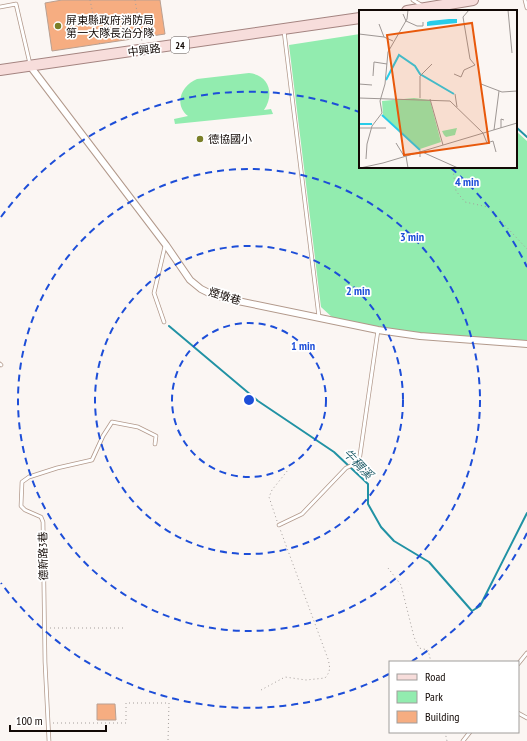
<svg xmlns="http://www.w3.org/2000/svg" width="527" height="741" font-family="'PT Sans Narrow','Noto Sans TC',sans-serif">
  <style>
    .green { fill: #92ecaf }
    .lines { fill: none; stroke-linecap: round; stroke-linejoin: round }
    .stream { stroke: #2192a4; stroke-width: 2 }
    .building { fill: #f6ad81; stroke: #b9a092 }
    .lane-casing { stroke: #b2998b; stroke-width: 4.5 }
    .street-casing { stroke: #b2998b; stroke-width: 8 }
    .primary-casing { stroke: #a48480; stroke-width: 12 }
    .path { stroke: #a49e9b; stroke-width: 1; stroke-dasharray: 1 3; stroke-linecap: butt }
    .lane { stroke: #fff; stroke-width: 3 }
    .street { stroke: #fff; stroke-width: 6 }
    .primary { stroke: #f7dddb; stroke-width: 10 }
    .ring { fill: none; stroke: #1d4ed8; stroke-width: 2; stroke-dasharray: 7 5 }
    .poi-dot { fill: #7b7f28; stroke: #fff; stroke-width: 1.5 }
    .labels { text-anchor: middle; stroke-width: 3.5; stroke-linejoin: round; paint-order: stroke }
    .shield { fill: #fff; stroke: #595350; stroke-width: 1 }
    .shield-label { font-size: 10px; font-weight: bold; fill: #120905 }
    .poi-label { font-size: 11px; fill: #120905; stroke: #fff; text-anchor: start }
    .street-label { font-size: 11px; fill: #120905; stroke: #fff }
    .water-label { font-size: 12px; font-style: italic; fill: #1f5b67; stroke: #fff }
    .inset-river { fill: none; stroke: #28cce8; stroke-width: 2 }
    .inset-road { fill: none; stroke: #9e9794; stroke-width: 1 }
    .view { fill: #e8590c; fill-opacity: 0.15; stroke: #e8590c; stroke-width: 2 }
    .inset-edge { fill: none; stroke: #120905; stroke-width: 2 }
    .centre { fill: #1d4ed8; stroke: #fff; stroke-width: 2 }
    .ring-label { font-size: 12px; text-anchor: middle; font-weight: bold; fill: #1d4ed8; stroke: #fff; stroke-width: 3.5; stroke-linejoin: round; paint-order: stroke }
  </style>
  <rect width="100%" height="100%" fill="#fbf6f3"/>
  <path class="green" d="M360,34V167H516V131L527,141V342L417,334L333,318L321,307L289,45Z
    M249,73C269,75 275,94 264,110L271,109L273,114L175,124L174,119L188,116C173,104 182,85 197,79Z"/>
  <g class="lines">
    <path class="stream" d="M516,127L527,137
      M169,326L258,401L334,452L368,484V504L381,527L394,541L429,562L472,611L480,606L527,513"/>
  </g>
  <path class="building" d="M62,0H160L165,34L52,51L45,3Z
    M97,704H115L116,720H97Z"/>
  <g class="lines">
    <g class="lane-casing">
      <path id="lane" d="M413,0L421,5
        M525,0L527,8
        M0,7L16,4L30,64
        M284,31L319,317
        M164,322L154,293L165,246
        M0,364L1,365
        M279,525L302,514L346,468L359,462L378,330
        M518,664L527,653
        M518,713L527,718
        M49,741L45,662L43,522L41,517L25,510L21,506L22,482L29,477L57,468L92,460L103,436L112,422L138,427L156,436L155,444
        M463,741L470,732"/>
    </g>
    <g class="street-casing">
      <path id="street" d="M30,66L166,245L190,280L201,289L211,294L233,300L378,330L420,336L527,344"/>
    </g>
    <g class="primary-casing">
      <path id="primary" d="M407,11L473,0
        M0,70L360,18"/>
    </g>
    <path class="path" d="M90,0L100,46
      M135,0L142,42
      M450,167L453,170L456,191L465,202L488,207L527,249
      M277,521L269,497L272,490L288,470
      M388,568L401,585L414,637L419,648L428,650L431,662
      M50,628H123
      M261,690L285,677L306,680L325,678C331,671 330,667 328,659L280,529
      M53,723H126V703H169L168,741
      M445,732L447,741"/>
    <use href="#lane" class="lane"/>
    <use href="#street" class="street"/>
    <use href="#primary" class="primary"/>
  </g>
  <g class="ring">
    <circle cx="249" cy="400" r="77"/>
    <circle cx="249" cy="400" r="154"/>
    <circle cx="249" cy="400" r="231"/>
    <path d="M527 533A308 308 0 0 1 412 661M389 674A308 308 0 0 1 1 583M1 217A308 308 0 0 1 359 112M451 168A308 308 0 0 1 527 267"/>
  </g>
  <g class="poi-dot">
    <circle cx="58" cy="26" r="4"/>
    <circle cx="200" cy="139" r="4"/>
  </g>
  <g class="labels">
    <rect class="shield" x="171" y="37" width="18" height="16" rx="3"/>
    <g class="shield-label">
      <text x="180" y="49">24</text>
    </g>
    <g class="poi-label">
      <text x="66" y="24">屏東縣政府消防局<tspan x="66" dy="13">第一大隊長治分隊</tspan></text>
      <text x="208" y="143">德協國小</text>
    </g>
    <g class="street-label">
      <text transform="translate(144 50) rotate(-8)" y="4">中興路</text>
      <text transform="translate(225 296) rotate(17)" y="4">煙墩巷</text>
      <text transform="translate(43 556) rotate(-91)" y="4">德新路3巷</text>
    </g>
    <g class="water-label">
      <text transform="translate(358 464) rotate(46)" y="4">牛稠溪</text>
    </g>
  </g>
  <g transform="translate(359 10)">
    <rect width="158" height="158" fill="#fbf6f3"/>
    <path d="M55,88L71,90L82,132L61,139L24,105L23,91ZM98,118L96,125L87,127L85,125L83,121Z" fill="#92ecaf"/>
    <path d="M90,9H98V13L68,16V12L71,11Z" fill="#28cce8"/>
    <path class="inset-river" d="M27,70L40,45L56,56L61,64L95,84M23,105L61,140M0,114H13"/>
    <path class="inset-road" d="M149,0L153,43M44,4L47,11L58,16H64V12M20,14L25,27M0,24L25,27L34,31M95,64L102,67L105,60L116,55L111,49L104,7L110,0M14,66L15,52L28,54M0,74L13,75M122,74L143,82L158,81M96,84L98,97M0,88L91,91L124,123L128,133L134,131L137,142M61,88V66L73,54M71,89L84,135M0,118H27M142,118V109L145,110M135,120L140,81M37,133L45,146M47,146L49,158M61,147V141L99,158M7,149L8,134L13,116L23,103L21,91L26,74L29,42L48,9L49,0M1,158L24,153L158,113"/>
    <path class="view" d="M113,13L130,133L45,145L28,25Z"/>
    <rect width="158" height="158" class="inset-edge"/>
  </g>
  <circle cx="249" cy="400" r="6" class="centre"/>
  <g class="ring-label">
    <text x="467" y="186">4 min</text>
    <text x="412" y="241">3 min</text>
    <text x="358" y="295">2 min</text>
    <text x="303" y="350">1 min</text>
  </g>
  <rect x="389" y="661" width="130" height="72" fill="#ffffff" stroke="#a09d9b"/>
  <rect x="397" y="674" width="20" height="6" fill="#f7dddb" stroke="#a09d9b"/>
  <text x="425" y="681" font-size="12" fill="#120905">Road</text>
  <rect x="397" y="691" width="20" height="12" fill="#92ecaf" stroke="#a09d9b"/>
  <text x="425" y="701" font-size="12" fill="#120905">Park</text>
  <rect x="397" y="711" width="20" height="12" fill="#f6ad81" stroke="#a09d9b"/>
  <text x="425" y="721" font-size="12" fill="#120905">Building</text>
  <path d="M10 725v6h96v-6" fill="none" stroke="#120905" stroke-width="2"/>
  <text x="16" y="725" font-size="12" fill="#120905" stroke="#ffffff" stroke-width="3" paint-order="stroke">100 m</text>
</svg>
